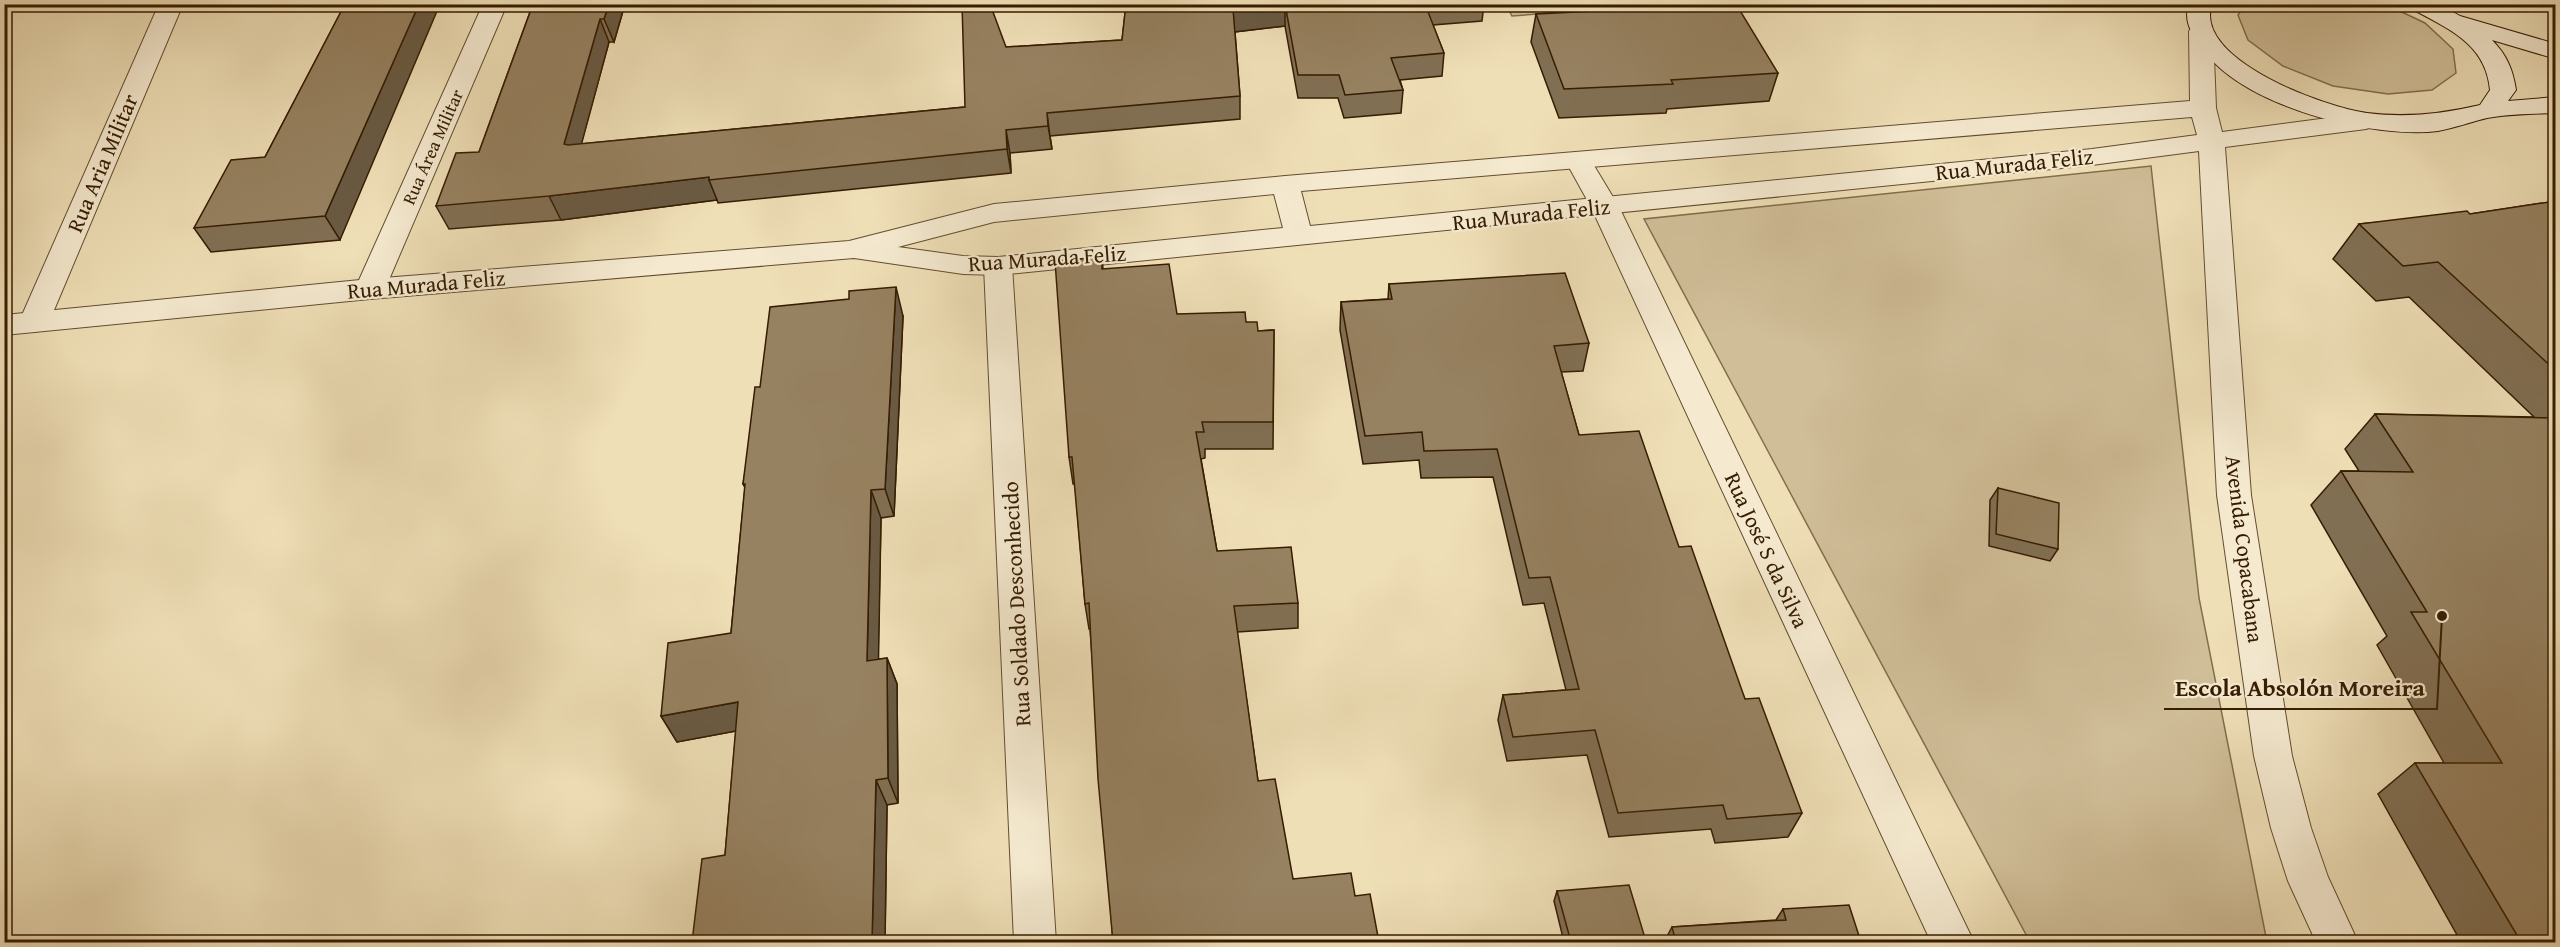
<svg xmlns="http://www.w3.org/2000/svg" width="2560" height="947" font-family="'Gentium Book Plus',serif">
  <style>
    .green { fill: #d0be98; stroke: #836d4c; stroke-width: 1.5 }
    .lines { fill: none; stroke-linecap: round; stroke-linejoin: round }
    .minor-casing { stroke: #644d2e; stroke-width: 2 }
    .tertiary-casing { stroke: #644d2e; stroke-width: 2 }
    .secondary-casing { stroke: #361c01; stroke-width: 2 }
    .minor { fill: #f5ead0; fill-rule: evenodd }
    .tertiary { fill: #f5ead0; fill-rule: evenodd }
    .secondary { fill: #f5ead0; fill-rule: evenodd }
    .wall { fill: #816f53; stroke: #361c01; stroke-width: 1.5 }
    .shaded-wall { fill: #695a43; stroke: #361c01; stroke-width: 1.5 }
    .building { fill: #968160; stroke: #361c01; stroke-width: 1.5 }
    .labels { text-anchor: middle; stroke-width: 4.5; stroke-linejoin: round; paint-order: stroke }
    .far-street-label { font-size: 18px; fill: #361c01; stroke: #f5ead0 }
    .street-label { font-size: 22px; fill: #361c01; stroke: #f5ead0 }
    .leader { fill: none; stroke: #361c01; stroke-width: 2 }
    .callout-dot { fill: #361c01; stroke: #f5ead0; stroke-width: 2 }
    .callout-label { font-size: 24px; text-anchor: middle; font-weight: bold; fill: #361c01; stroke: #f5ead0; stroke-width: 4.5; stroke-linejoin: round; paint-order: stroke }
  </style>
  <rect width="100%" height="100%" fill="#efdfb7"/>
  <filter id="stains"><feTurbulence type="fractalNoise" baseFrequency=".00333" numOctaves="4"/><feColorMatrix values="0 0 0 0 .2 0 0 0 0 .09 0 0 0 0 .02 0 0 0 .5 -.17"/></filter>
  <radialGradient id="worn" r=".72"><stop offset=".6" stop-color="#630" stop-opacity="0"/><stop offset="1" stop-color="#630" stop-opacity=".3"/></radialGradient>
  <path class="green" d="M1506,5H1590L1593,10L1512,16Z
    M2245,5H2387L2425,23L2453,49L2456,73L2432,90L2388,94L2333,86L2283,66L2248,40L2238,15Z
    M2151,166L2199,598L2267,942H2030L1644,219Z"/>
  <g class="lines">
    <g class="minor-casing">
      <path id="minor" d="M159,4H183L49,322L45,329L34,332L23,329L19,322Z
        M483,4H507L385,289L380,296L370,299L360,296L355,289Z
        M1578,152L1587,154L1619,207L1974,942H1931L1591,207L1565,160L1569,154Z
        M998,257L1008,259L1012,266L1056,942H1014L984,266L988,259Z"/>
    </g>
    <g class="tertiary-casing">
      <path id="tertiary" d="M2201,24L2209,26L2213,31L2216,108L2222,132L2366,113L2375,116L2379,121L2375,126L2366,129L2225,147L2251,495L2292,756L2311,828L2328,877L2358,942H2316L2288,881L2271,828L2254,756L2217,495L2199,151L2092,165L998,275L963,274L854,258L370,299L4,335V315L370,279L849,241L994,204L1285,176L2190,101L2189,31L2193,26ZM2192,117L2197,135L2092,149L1310,226L1301,191ZM1274,194L1283,228L998,257L963,256L898,247L994,222Z"/>
    </g>
    <g class="secondary-casing">
      <path id="secondary" d="M2189,4H2212C2192,60 2327,108 2367,113C2406,118 2442,114 2480,105L2490,90C2486,44 2449,29 2412,9L2409,4H2439L2460,16L2556,44V59L2492,40C2507,55 2513,70 2516,90L2508,101L2556,97V113C2533,114 2509,114 2487,118C2471,122 2454,128 2438,131C2374,139 2246,107 2206,53C2195,39 2182,23 2189,4Z"/>
    </g>
    <use href="#minor" class="minor"/>
    <use href="#tertiary" class="tertiary"/>
    <use href="#secondary" class="secondary"/>
  </g>
  <path class="wall" d="M345,4L340,240L211,252L194,228L265,157Z
    M533,4H625L614,42H609L581,144L965,107L1006,47L1122,40L1126,4H1484L1482,21L1433,25L1444,53L1442,76L1400,80L1403,90L1401,113L1344,118L1338,98H1298L1285,26L1235,32L1240,96V119L1050,136L1052,149L1010,153L1011,173L718,203L717,200L561,220L449,229L436,206L479,152Z
    M1674,4L1778,73L1769,101L1667,109L1666,113L1559,118L1531,42L1536,14L1673,7Z
    M2556,201V942H2461L2378,794L2415,763H2444L2377,645L2387,636L2311,505L2341,471H2359L2345,449L2375,414L2534,417L2409,297L2376,301L2333,259L2359,224L2470,214Z
    M1102,257L1103,269L1177,314L1246,322L1258,331L1274,330L1273,449H1205V458L1201,459L1217,551L1298,603V628L1237,632L1258,781L1293,879L1355,896L1379,942H1113L1090,629H1089L1085,604L1075,484H1073L1069,457Z
    M1389,284L1589,343L1583,371L1561,372L1579,435L1679,547L1745,699L1802,813L1788,837L1715,843L1711,829L1609,837L1587,755L1507,761L1498,720L1503,695L1566,690L1544,603L1523,605L1493,477L1421,478L1419,460L1363,464L1340,330L1341,302L1388,299Z
    M903,316L894,516L881,518L878,659L887,658L897,684L898,803L887,805L885,942H692L725,855L736,731L677,742L661,716L731,633L745,488L743,484L760,387Z
    M1998,488L2058,549L2050,561L1989,546L1990,500Z
    M1557,891L1645,938L1643,942H1564L1554,901Z
    M1783,909L1861,942H1664L1672,927L1776,920Z"/>
  <path class="shaded-wall" d="M419,4H440L340,240L325,216Z
    M609,4H625L614,42L604,19Z
    M1270,4H1285V26L1234,32L1233,9Z
    M600,19L609,42L575,168L564,144Z
    M1047,113L1050,136L1052,149L1048,126Z
    M1006,130L1010,153L1011,173L1007,149Z
    M709,177V180L717,200L561,220L549,196Z
    M896,287L903,316L894,516L885,489Z
    M871,490L881,518L878,687L867,661Z
    M887,658L897,684L898,803L888,778Z
    M738,702L752,728L677,742L661,716Z
    M876,780L887,805L885,942H872Z"/>
  <path class="building" d="M345,4H419L325,216L194,228L231,160L265,157Z
    M533,4H609L604,19H600L564,144L568,145L965,107L962,4H990L1006,47L1122,40L1126,4H1270L1233,9L1240,96L1047,113L1048,126L1006,130L1007,149L709,180V177L549,196L436,206L456,153L479,152Z
    M1285,4H1425L1444,53L1391,58L1403,90L1345,95L1339,75H1298Z
    M1674,4H1736L1778,73L1671,80L1673,84L1564,89L1536,14L1676,7Z
    M2556,201V371L2438,262L2403,266L2359,224L2467,211L2470,214Z
    M1102,257V269L1169,264L1177,314L1245,312L1246,322H1257L1258,331L1274,330L1273,422H1202L1204,432H1196L1217,551L1291,547L1298,603L1234,606L1258,781L1275,779L1293,879L1351,873L1355,896L1370,894L1379,942H1122V941L1113,942L1098,779L1089,603L1085,604L1072,457H1069L1055,261Z
    M1565,273L1589,343L1554,346L1579,435L1639,431L1679,547L1691,546L1745,699L1759,698L1802,813L1727,819L1723,805L1618,813L1595,730L1513,737L1503,695L1579,689L1550,577L1529,578L1497,449L1424,451L1422,432L1365,436L1341,302L1392,299L1389,284Z
    M896,287L885,489L871,490L867,661L887,658L888,778L876,780L872,942H692L702,859L725,855L738,702L661,716L668,643L731,633L745,484H743L755,387H760L770,307L849,299V291Z
    M2375,414L2556,418V942H2521L2415,763H2502L2411,612H2427L2341,471L2413,472Z
    M1998,488L2059,503L2058,549L1996,534Z
    M1629,885L1645,938L1600,942H1571L1557,891Z
    M1849,905L1861,942H1676L1672,927L1786,920L1783,909Z"/>
  <g class="labels">
    <g class="far-street-label">
      <text transform="translate(433 147) rotate(-66)" y="6">Rua Área Militar</text>
    </g>
    <g class="street-label">
      <text transform="translate(102 163) rotate(-67)" y="8">Rua Aria Militar</text>
      <text transform="translate(2014 164) rotate(-6)" y="8">Rua Murada Feliz</text>
      <text transform="translate(1531 214) rotate(-6)" y="8">Rua Murada Feliz</text>
      <text transform="translate(1047 258) rotate(-4)" y="8">Rua Murada Feliz</text>
      <text transform="translate(426 284) rotate(-5)" y="8">Rua Murada Feliz</text>
      <text transform="translate(2245 549) rotate(83)" y="8">Avenida Copacabana</text>
      <text transform="translate(1767 550) rotate(65)" y="8">Rua José S da Silva</text>
      <text transform="translate(1016 604) rotate(-93)" y="8">Rua Soldado Desconhecido</text>
    </g>
  </g>
  <path class="leader" d="M2442 616L2437 709H2164"/>
  <circle class="callout-dot" cx="2442" cy="616" r="6"/>
  <g class="callout-label">
    <text x="2300" y="696">Escola Absolón Moreira</text>
  </g>
  <rect width="2560" height="947" fill="none" stroke="#efdfb7" stroke-width="24"/>
  <rect x="6" y="6" width="2548" height="935" fill="none" stroke="#361c01" stroke-width="3"/>
  <rect x="12" y="12" width="2536" height="923" fill="none" stroke="#361c01" stroke-width="1.5"/>
  <rect width="100%" height="100%" filter="url(#stains)"/>
  <rect width="100%" height="100%" fill="url(#worn)"/>
</svg>
